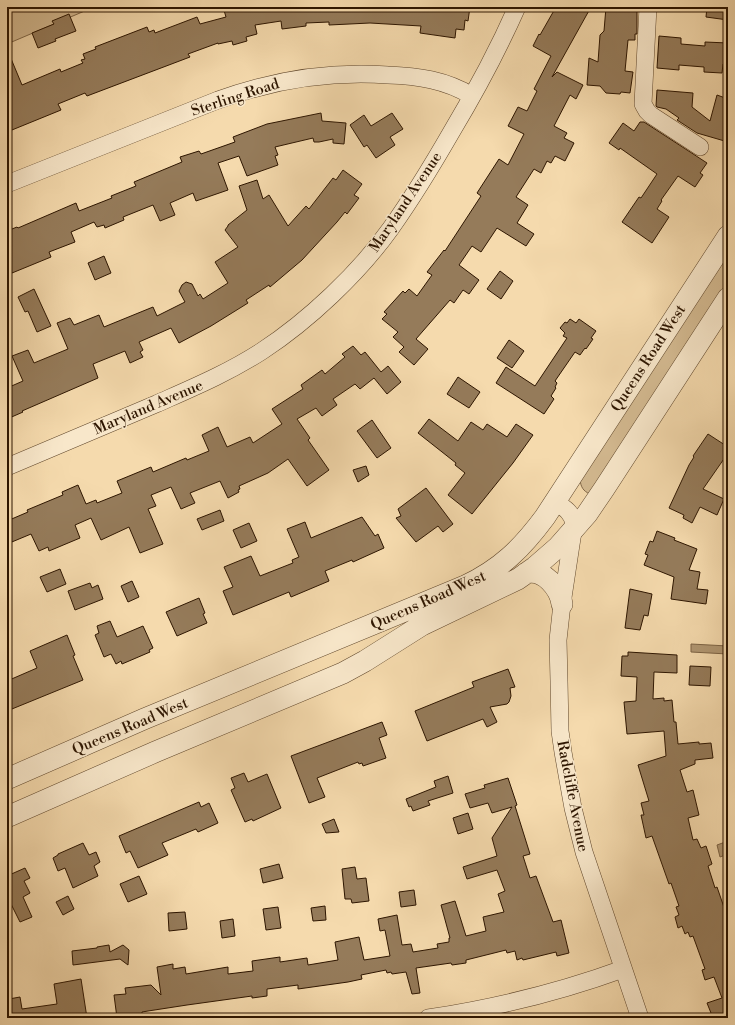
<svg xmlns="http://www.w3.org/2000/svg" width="735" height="1025" font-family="'Libre Bodoni',serif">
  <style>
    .green { fill: #d3b990; stroke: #806748 }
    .water { fill: #b19772; stroke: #7c6344 }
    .building { fill: #957b5a; stroke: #2d1500 }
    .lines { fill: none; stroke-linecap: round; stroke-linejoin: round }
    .minor-casing { stroke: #5f462b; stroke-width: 18 }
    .tertiary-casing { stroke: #5f462b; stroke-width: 22 }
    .minor { stroke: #f8e7ca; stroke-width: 17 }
    .tertiary { stroke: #f8e7ca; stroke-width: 21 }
    .labels { text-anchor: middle; stroke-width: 3; stroke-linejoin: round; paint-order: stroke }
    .street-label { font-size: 15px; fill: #2d1500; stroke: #f8e7ca }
  </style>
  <rect width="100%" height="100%" fill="#f5daad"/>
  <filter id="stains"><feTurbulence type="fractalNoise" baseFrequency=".005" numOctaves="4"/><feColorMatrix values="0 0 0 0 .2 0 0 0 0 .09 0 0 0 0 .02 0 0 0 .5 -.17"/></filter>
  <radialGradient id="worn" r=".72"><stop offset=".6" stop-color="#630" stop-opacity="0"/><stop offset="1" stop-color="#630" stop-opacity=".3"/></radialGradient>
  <path class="green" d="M7,7H94L7,44Z
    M728,249V285L598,485L590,494C583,491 581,487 580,480Z"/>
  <path class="water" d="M691,644L728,646V654L691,652Z
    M728,841V854L720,857L717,845Z"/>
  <path class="building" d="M223,7H470L468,21L465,20L464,30L456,29L455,38L420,33L421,26L370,23L329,25V22L306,23V26L282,29L281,21L255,25L257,34L246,37L247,41L233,45L232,41L218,44V43L188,54L190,57L87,96L85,93L58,104L61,110L7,132V49L22,85L60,69L61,72L83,63L81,60L85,59L83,54L96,49L95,47L147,27L149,32L154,30L155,33L197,17L200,24L226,17Z
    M556,7H591L552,77L557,72L583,85L576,99L570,95L554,126L567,133L564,138L574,143L565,161L555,156L551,163L547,161L541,173L534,169L516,197L528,205L517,223L534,234L526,246L497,228L481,252L472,246L459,265L479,280L469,294L463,290L454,303L450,300L416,339L428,349L414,365L399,352L404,347L393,337L398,332L382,319L387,314L384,312L403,291L405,293L409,289L417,296L432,275L427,272L444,250L445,251L481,196L477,193L499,159L508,165L524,134L508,126L518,107L527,111L537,91L534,89L551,56L533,46L539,34L540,35Z
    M606,7H637V34H635V40H628L625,71L633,72L630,93L621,92L620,94L606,93L600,86L587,85L589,58L598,62L600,35L604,31Z
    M707,7H728V20L706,17Z
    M69,14L76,31L55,39L56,41L38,48L32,33L54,24L52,21Z
    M659,36L681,38V44L705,46V42L728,43V65L723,64L722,73L704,72V67L679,65V70L657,68Z
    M657,90L693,93L692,107L710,121L717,95L728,99V142L697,133L677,120L679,118L666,109L657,107L656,106Z
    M321,113L322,121L346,123L344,144L333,143V139L319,142H314L313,138L275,147L278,155L275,156L278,165L247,176L239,156L218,163L228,190L196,201L193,193L170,203L175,215L160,221L153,205L123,217L124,220L105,228L104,225L97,227L94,222L71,232L75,242L49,252L51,257L12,273L7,261V231L17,227L18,228L76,203L79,211L112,198L111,196L136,186L134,182L182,162L180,157L199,151L201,154L235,142L233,137L267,124Z
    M392,113L403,129L390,137L395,145L376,158L367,145L364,147L350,125L364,115L371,126Z
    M640,122H644L707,163L700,173L703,175L695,187L678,176L661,200L662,201L657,209L669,217L652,243L622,222L639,197L641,198L657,174L620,148L619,150L609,143L623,123L634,131Z
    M343,170L362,184L354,195L359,198L347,214L345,212L337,222L302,260L270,287L269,285L246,300L248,303L211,326L179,343L171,328L139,342L143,350L140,352L143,357L130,363L125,351L93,364L98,378L22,411L23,412L7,419V388L23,381L12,356L28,350L34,363L68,349L57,323L70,318L74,325L99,315L104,327L153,307L157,316L185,302L179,291L182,285L186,282L192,284L198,296L200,294L203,299L228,283L215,262L238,247L225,230L228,226V225L247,210L239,186L257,180L263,199L269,195L288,226L306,206L309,209L333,178L336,180Z
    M104,256L111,273L95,280L88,263Z
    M500,271L513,281L501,299L487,289Z
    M34,289L51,326L37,332L28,311L25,312L18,297Z
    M570,319L576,323L579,319L596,331L591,338L593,339L586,349L585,348L580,355L575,352L555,381L557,383L555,387L556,388L551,396L554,399L544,414L496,383L506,367L535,386L567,338L563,336L565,333L560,328L565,322L567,323Z
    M509,340L524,351L512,368L497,358Z
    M353,346L361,355L365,352L381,372L388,366L401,382L387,394L374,378L360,389L355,384L333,399L337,405L322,416L316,408L297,419L310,438L308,440L329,470L307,486L288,459L268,473L239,486L240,489L238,490L239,492L228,498L220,481L190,493L195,503L181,509L171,487L151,495L156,506L148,509L163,544L140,553L129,527L101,540L91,518L75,525L80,538L49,551L48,547L39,551L31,534L7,544V521L28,512L27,510L63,495L62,492L78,485L86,504L96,500L97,503L122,493L117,481L151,467L153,472L186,458L187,460L209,451L202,435L218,427L227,447L250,437L253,443L282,424L272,409L303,389L301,385L322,370L325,374L345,357L342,354Z
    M458,377L480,392L469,408L447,394Z
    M429,419L458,441L471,422L483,430L487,424L507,437L516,424L533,435L513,463L472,514L448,495L465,473L455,465L456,463L418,433Z
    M372,420L391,448L377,458L357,431Z
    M708,434L728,447V453L703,489L724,499L717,515L700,507L692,523L683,518L684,515L669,508L689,465L694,457L693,456Z
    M366,466L369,475L358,482L353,470Z
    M426,488L453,524L443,532L438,526L416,542L396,518L401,516L398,509Z
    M220,510L224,521L202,530L197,519Z
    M362,517L375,536L378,534L384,548L353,562L352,560L325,571L329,581L291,597L289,592L233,615L223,591L233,587L224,567L251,556L260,576L293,563L292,560L299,557L287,529L305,522L311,538Z
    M249,523L257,541L241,548L233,530Z
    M657,531L675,538L674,540L697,549L689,570L700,572L697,589L708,590L706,604L671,599L674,577L644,565L648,555L645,554L650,541L653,542Z
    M60,569L66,584L47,592L40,577Z
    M132,581L139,597L128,602L121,586Z
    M90,583L92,588L98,585L103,599L75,610L68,591Z
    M630,589L652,594L648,616L644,615L640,630L625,628Z
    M199,598L205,613L203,614L207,623L177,636L166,612Z
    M110,621L117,637L143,626L153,648L149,650L150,652L122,664L121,661L116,664L111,654L104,657L95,635L99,633L97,626Z
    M67,635L75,655L73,656L83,680L7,711V681L37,668L30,651Z
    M628,652L677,655V673L654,672L653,699L664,698V701L672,700L674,722H676L678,744L699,742V744L711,743L713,758L695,760V764L680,770L687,792L693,790L699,815L688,818L693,840L697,839L701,848L706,846L712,864L708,866L715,888L717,887L728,919V1018H713L707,1003L722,998L714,977L705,980L702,970L705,969L693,936L690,937L688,932L685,934L682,926L678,928L675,917L679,915L676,907L679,906L671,883L669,884L652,836L646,838L641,815H644L641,803L649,801L638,765L666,756L664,731L627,734L624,702L636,701L637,677L621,676L622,656H628Z
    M690,666L711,667L710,686L689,685Z
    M508,669L515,687L510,688L511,696L509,702L507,704L490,707L497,722L487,727L483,719L427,741L415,711L474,687L472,682Z
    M382,722L387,735L379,738L386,758L363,766L362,763L359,764L358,762L317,778L325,797L309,803L291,756Z
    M244,773L248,782L267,774L281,808L253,821L252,819L245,822L231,790L235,788L231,778Z
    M448,776L453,793L428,801L430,805L413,811L411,806L409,807L406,799L436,787L434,781Z
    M508,778L517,805L515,806L530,854L523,856L530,878L536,876L553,922L561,920L569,953L557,956L556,952L523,960L522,958L517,960L515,951L507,953L506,950L466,960V963L452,965L451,963L416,968L420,993L412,994L406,972L392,974L391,972L387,973L386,970L361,975L362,979L348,982L298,989V985L267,989V996L252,998V996L187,1005L148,1011L142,1012V1014L117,1018L114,995L126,994L125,988L151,985L161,995L157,967L173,964V969L185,967L186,974L228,967V974L253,971L252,961L280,957V962L307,958L308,965L338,960L335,942L359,937L364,960L390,956L385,930L380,931L378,919L397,915L402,945L411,944L413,952L438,948L437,944L449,942V938H450L441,905L455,901L466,936L486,931L483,917L504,912L498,894L505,891L497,870L467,879L463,867L497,856L492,838L512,807L492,813L488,803L470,808L465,794L485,788L484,785Z
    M199,802L201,807L209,803L218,823L198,832L196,829L162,843L168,855L138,868L130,851L126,853L119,836Z
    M468,813L473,829L458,834L453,818Z
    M334,819L339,832L326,833L322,824Z
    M83,843L89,855L96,852L100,862L94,866L98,876L73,888L65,868L58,871L53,858L58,855V854Z
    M279,864L283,878L263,883L260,869Z
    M355,867L357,879L366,878L369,901L352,903L351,899H345L342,869Z
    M25,868L30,878L24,881L30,893L23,897L32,917L20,922L10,902L7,903V876Z
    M139,876L147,894L128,902L120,884Z
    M414,890L416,905L401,907L399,892Z
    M68,896L74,909L63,915L56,902Z
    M325,906L326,920L313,921L311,908Z
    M278,907L281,928L266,930L263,909Z
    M185,912L187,929L169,931L168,913Z
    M233,919L235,936L222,938L220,921Z
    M109,945L110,952L123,945L129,950L128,965L120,959L73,965L72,951L97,948V947Z
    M81,979L87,1018H7V1011L10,1010L9,999L20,997L22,1009L57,1004L54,984Z"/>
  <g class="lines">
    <g class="minor-casing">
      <path id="minor" d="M648,7L643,104L647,111L651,115L700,147
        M7,184L218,100C273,80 330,71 388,75C418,76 446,80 472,96
        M7,467C57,446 106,425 156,404C192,388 228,373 262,351C308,321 359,273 391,228C413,197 433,164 452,131C476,91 498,50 517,7
        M555,502C565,508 573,513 574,525L562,604L558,640L559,681L560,731L563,752L573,808L584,852L640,1018
        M428,1018C494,1008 560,992 623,969"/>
    </g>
    <g class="tertiary-casing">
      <path id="tertiary" d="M526,573C544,568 560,589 562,604
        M7,779L144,719L465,586C501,569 522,548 545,517L728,236
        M7,817L155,752L343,673L365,661L422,625L518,579L535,567L558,547L587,514L604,489L728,298"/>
    </g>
    <use href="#minor" class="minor"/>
    <use href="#tertiary" class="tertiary"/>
  </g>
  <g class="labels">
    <g class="street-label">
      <text transform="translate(235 97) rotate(-18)" y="5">Sterling Road</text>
      <text transform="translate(405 202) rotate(-56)" y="5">Maryland Avenue</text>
      <text transform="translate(648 358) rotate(-57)" y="5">Queens Road West</text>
      <text transform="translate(148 407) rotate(-23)" y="5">Maryland Avenue</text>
      <text transform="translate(428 600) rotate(-24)" y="5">Queens Road West</text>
      <text transform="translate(130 726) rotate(-23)" y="5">Queens Road West</text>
      <text transform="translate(573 796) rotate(79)" y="5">Radcliffe Avenue</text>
    </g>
  </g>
  <rect width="735" height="1025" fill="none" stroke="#f5daad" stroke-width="24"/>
  <rect x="8" y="8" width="719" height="1009" fill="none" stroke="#2d1500" stroke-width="2"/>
  <rect x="12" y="12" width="711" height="1001" fill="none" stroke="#2d1500"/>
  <rect width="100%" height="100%" filter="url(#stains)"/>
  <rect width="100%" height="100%" fill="url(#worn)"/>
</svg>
